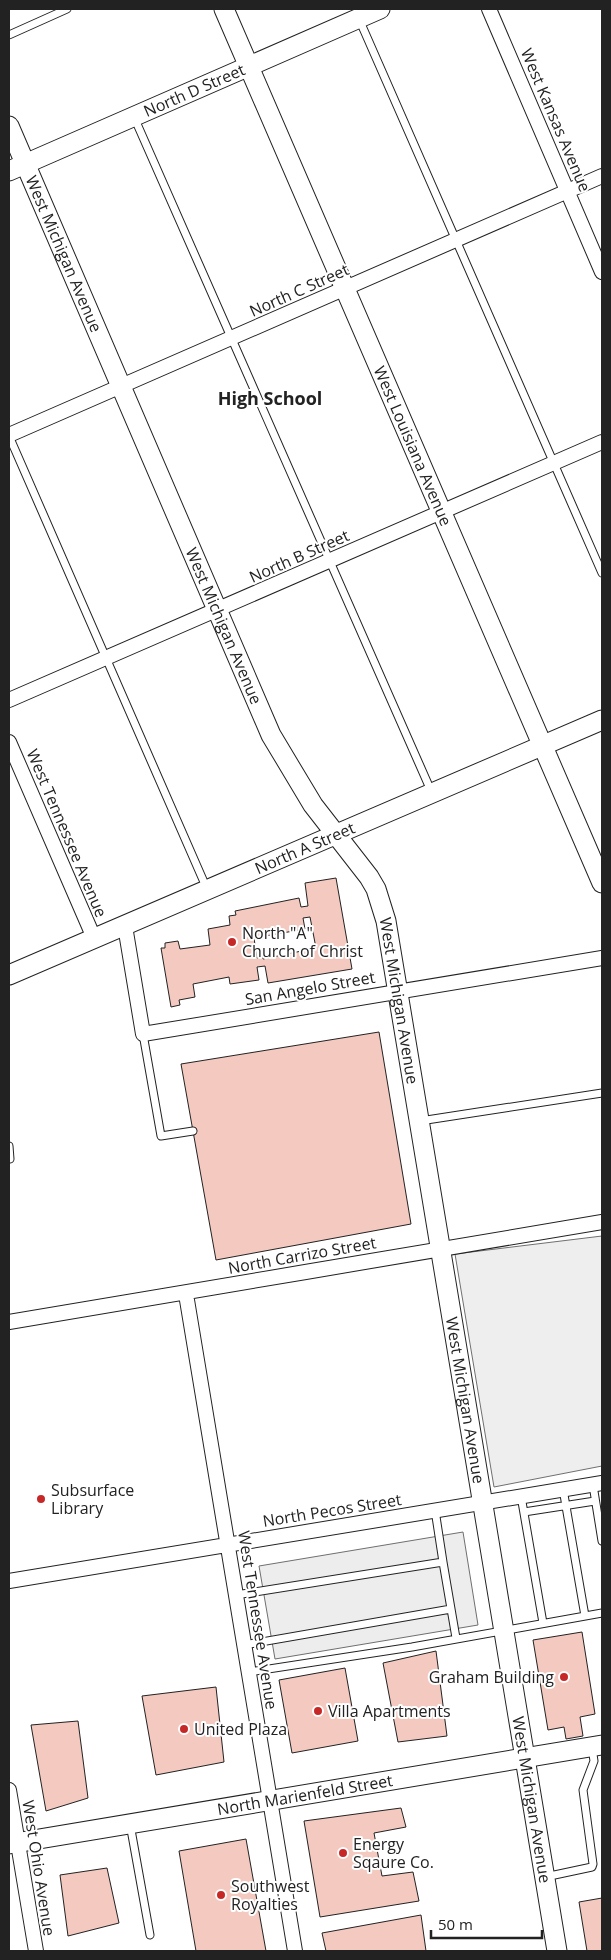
<svg xmlns="http://www.w3.org/2000/svg" width="611" height="1960" font-family="'Open Sans',sans-serif">
  <style>
    .green { fill: #eee; stroke: #6f6f6f }
    .parking { fill: #ededed; stroke: #6f6f6f }
    .building { fill: #f3c9c0; stroke: #222; fill-rule: evenodd }
    .lines { fill: none; stroke-linecap: round; stroke-linejoin: round }
    .lane-casing { stroke: #222; stroke-width: 9 }
    .street-casing { stroke: #222; stroke-width: 16 }
    .secondary-casing { stroke: #222; stroke-width: 21 }
    .lane { stroke: #fff; stroke-width: 7 }
    .street { stroke: #fff; stroke-width: 14 }
    .secondary { stroke: #fff; stroke-width: 19 }
    .poi-dot { fill: #c62828; stroke: #fff; stroke-width: 2 }
    .labels { text-anchor: middle; stroke-width: 4; stroke-linejoin: round; paint-order: stroke }
    .street-label { font-size: 16px; fill: #222; stroke: #fff }
    .poi-label { font-size: 16px; fill: #222; stroke: #fff; text-anchor: start }
    .neighbourhood-label { font-size: 18px; font-weight: bold; fill: #222; stroke: #fff }
  </style>
  <rect width="100%" height="100%" fill="#fff"/>
  <path class="green" d="M602,1236V1466L494,1487L455,1254Z"/>
  <path class="parking" d="M463,1532L478,1625L275,1659L259,1566Z"/>
  <path class="building" d="M336,878L352,969L268,983L265,966L257,967L259,980L230,984L229,977L193,984L195,997L179,1000L180,1005L171,1007L161,948H165V943L178,941L180,949L210,945L208,929L230,925L229,916L236,915L235,911L299,898L301,907L308,906L305,883ZM310,917L316,948L263,959V957L257,958L254,938L305,929L303,918Z
    M379,1032L411,1224L216,1260L181,1064Z
    M582,1632L595,1714L580,1717L583,1736L566,1739L564,1727L548,1730L533,1640Z
    M436,1651L447,1736L398,1742L383,1663Z
    M345,1668L358,1741L292,1753L279,1680Z
    M216,1687L224,1762L156,1775L142,1696Z
    M78,1721L88,1798L46,1811L31,1725Z
    M401,1808L406,1827L374,1833L382,1876L413,1872L419,1901L320,1917L304,1821Z
    M246,1839L266,1951H196L179,1851Z
    M107,1868L119,1923L68,1936L60,1875Z
    M602,1898V1951H587L579,1902Z
    M421,1915L426,1951H326L322,1933Z"/>
  <g class="lines">
    <g class="lane-casing">
      <path id="lane" d="M359,19L602,573
        M9,35L67,9
        M134,117L432,793
        M9,436L207,889
        M143,1034L161,1136L193,1131
        M420,1121L602,1093
        M9,1146L10,1159H9
        M593,1485L602,1541
        M563,1489L585,1616
        M521,1496L543,1623
        M435,1510L443,1562
        M524,1512L595,1501
        M236,1595L443,1562L456,1638
        M244,1645L451,1609
        M249,1672L412,1647L602,1613
        M130,1824L150,1935
        M545,1877L592,1867L593,1864L583,1790L594,1761L592,1748"/>
    </g>
    <g class="street-casing">
      <path id="street" d="M489,9L602,272
        M9,435L602,176
        M9,700L602,442
        M9,742L94,938
        M125,926L143,1034L602,958
        M186,1294L295,1951
        M9,1322C207,1290 404,1254 602,1222
        M9,1581L602,1483
        M9,1790L36,1951"/>
    </g>
    <g class="secondary-casing">
      <g id="secondary">
        <path id="s1" d="M224,9L602,883"/>
        <path id="s2" d="M9,126L271,735L313,805L369,877L376,889L386,921L557,1951"/>
        <path id="s3" d="M9,171L380,9"/>
        <path id="s4" d="M9,975L602,720"/>
        <path id="s5" d="M9,1844L602,1745"/>
      </g>
    </g>
    <use href="#lane" class="lane"/>
    <use href="#street" class="street"/>
    <use href="#secondary" class="secondary"/>
  </g>
  <g class="poi-dot">
    <circle cx="232" cy="942" r="5"/>
    <circle cx="41" cy="1499" r="5"/>
    <circle cx="564" cy="1677" r="5"/>
    <circle cx="318" cy="1711" r="5"/>
    <circle cx="184" cy="1729" r="5"/>
    <circle cx="343" cy="1853" r="5"/>
    <circle cx="221" cy="1895" r="5"/>
  </g>
  <g class="labels">
    <g class="street-label">
      <text dy="6" stroke="none"><textPath href="#s3" startOffset="202">North D Street</textPath></text>
      <text transform="translate(556 120) rotate(67)" y="6">West Kansas Avenue</text>
      <text dy="6" stroke="none"><textPath href="#s2" startOffset="139">West Michigan Avenue</textPath></text>
      <text transform="translate(299 290) rotate(-24)" y="6">North C Street</text>
      <text dy="6" stroke="none"><textPath href="#s1" startOffset="476">West Louisiana Avenue</textPath></text>
      <text transform="translate(299 556) rotate(-24)" y="6">North B Street</text>
      <text dy="6" stroke="none"><textPath href="#s2" startOffset="544">West Michigan Avenue</textPath></text>
      <text transform="translate(67 833) rotate(67)" y="6">West Tennessee Avenue</text>
      <text dy="6" stroke="none"><textPath href="#s4" startOffset="322">North A Street</textPath></text>
      <text transform="translate(310 988) rotate(-10)" y="6">San Angelo Street</text>
      <text dy="6" stroke="none"><textPath href="#s2" startOffset="964">West Michigan Avenue</textPath></text>
      <text transform="translate(302 1255) rotate(-10)" y="6">North Carrizo Street</text>
      <text dy="6" stroke="none"><textPath href="#s2" startOffset="1369">West Michigan Avenue</textPath></text>
      <text transform="translate(332 1510) rotate(-9)" y="6">North Pecos Street</text>
      <text transform="translate(258 1620) rotate(81)" y="6">West Tennessee Avenue</text>
      <text dy="6" stroke="none"><textPath href="#s5" startOffset="300">North Marienfeld Street</textPath></text>
      <text dy="6" stroke="none"><textPath href="#s2" startOffset="1774">West Michigan Avenue</textPath></text>
      <text transform="translate(39 1868) rotate(81)" y="6">West Ohio Avenue</text>
    </g>
    <g class="poi-label">
      <text x="242" y="939">North "A"<tspan x="242" dy="18">Church of Christ</tspan></text>
      <text x="51" y="1496">Subsurface<tspan x="51" dy="18">Library</tspan></text>
      <text x="554" y="1683" text-anchor="end">Graham Building</text>
      <text x="328" y="1717">Villa Apartments</text>
      <text x="194" y="1735">United Plaza</text>
      <text x="353" y="1850">Energy<tspan x="353" dy="18">Sqaure Co.</tspan></text>
      <text x="231" y="1892">Southwest<tspan x="231" dy="18">Royalties</tspan></text>
    </g>
    <g class="neighbourhood-label">
      <text x="270" y="405">High School</text>
    </g>
  </g>
  <rect width="611" height="1960" fill="none" stroke="#222222" stroke-width="20"/>
  <path d="M431 1930v8h111v-8" fill="none" stroke="#222222" stroke-width="2.5"/>
  <text x="438" y="1930" font-size="15" fill="#222222" stroke="#ffffff" stroke-width="4" paint-order="stroke">50 m</text>
</svg>
